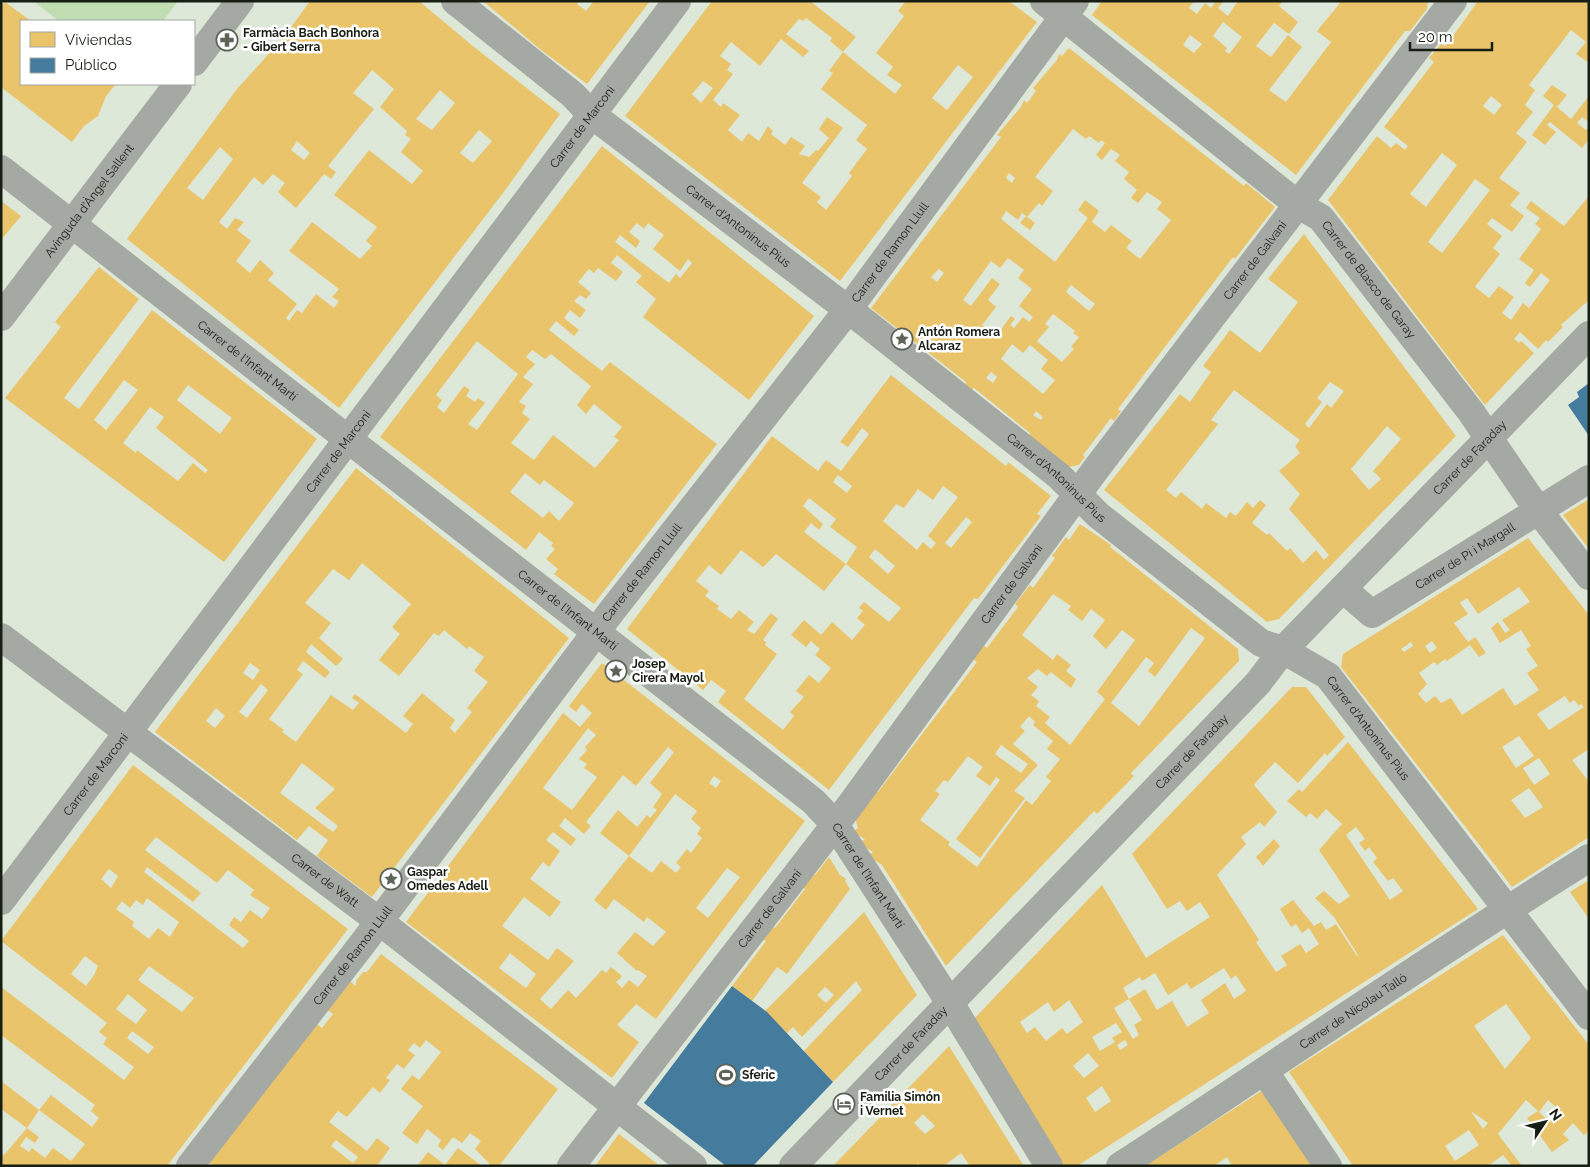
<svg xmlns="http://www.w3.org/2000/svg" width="1590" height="1167" font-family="Raleway,sans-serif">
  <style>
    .green { fill: #bfddb0 }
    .homes { fill: #e9c46a; fill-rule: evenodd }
    .public { fill: #457b9d }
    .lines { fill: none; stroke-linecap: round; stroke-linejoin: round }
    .minor { stroke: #a5a9a3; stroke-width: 28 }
    .labels { text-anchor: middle; stroke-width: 5; stroke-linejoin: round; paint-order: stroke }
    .poi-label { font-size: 12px; font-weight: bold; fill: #171e14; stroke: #fff; text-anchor: start }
    .street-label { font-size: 12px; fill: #171e14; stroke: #fff }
  </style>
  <rect width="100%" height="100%" fill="#dee8d9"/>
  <path class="green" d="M33,1H178L163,21H59Z"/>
  <path class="homes" d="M310,1H419L474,47L560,114L506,189L339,408L127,239L237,89L284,37ZM372,70L394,89L380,107L407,131L405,135L411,139L401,152L423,171L412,184L369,150L334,195L377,227L366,241L372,246L360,259L312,222L289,251L339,289L332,297L339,301L334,308L316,294L302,313L297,310L289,321L286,318L297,304L268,280L274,273L260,260L250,273L236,261L251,241L237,230L244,222L235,218L227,229L219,222L254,177L263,185L273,174L285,183L278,192L296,208L324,174L331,179L336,172L328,166L374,109L353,93ZM440,90L455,103L432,130L416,119ZM479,130L492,141L473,163L460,153ZM297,141L310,153L304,160L291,150ZM220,147L233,159L203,200L187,188Z
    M483,1H579L577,4L586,11L594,1H650L587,84L541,50Z
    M712,1H810L856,37L843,52L830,41L832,38L806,18L803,21L799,19L786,34L809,51L803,57L781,39L760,66L731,42L720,56L731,64L727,70L733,74L713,100L721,107L723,103L740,115L728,130L742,142L748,133L759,141L768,126L773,131L771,134L785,145L791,137L805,146L799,154L809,157L816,150L818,151L829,138L819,129L827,117L843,128L802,183L821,197L817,202L826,210L852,176L849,173L867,149L856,140L867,125L821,89L833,73L829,71L843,52L895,94L902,85L887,75L893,67L876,53L904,16L898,11L906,1H1009L1037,22L840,281L625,116ZM958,65L973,77L947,110L932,98ZM703,81L713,88L701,103L692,94Z
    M1102,1H1194L1189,8L1197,14L1205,3L1211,8L1216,1H1224L1218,8L1228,16L1238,1H1283L1279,6L1298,22L1289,34L1274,23L1256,46L1271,57L1288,35L1302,47L1269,90L1286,102L1331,42L1317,31L1340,3L1337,1H1428L1427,9L1410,31H1405L1296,175L1092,15ZM1223,22L1242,37L1229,54L1225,51L1227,48L1213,36ZM1190,35L1202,44L1194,53L1183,45Z
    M1478,1H1589V63L1576,54L1586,42L1571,30L1529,85L1535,90L1525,105L1533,112L1516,133L1527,142L1499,178L1520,193L1510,205L1524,216L1512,232L1492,218L1487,224L1502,236L1493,248L1500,254L1475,287L1489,298L1499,286L1514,297L1502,313L1511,320L1523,303L1529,308L1550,280L1541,273L1530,287L1525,283L1534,270L1519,259L1541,229L1535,224L1540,218L1526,208L1531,201L1564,226L1589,196V300L1561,325L1563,327L1548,342L1546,340L1538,349L1520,332L1514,339L1519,343L1521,341L1534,353L1485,405L1328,200L1377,136L1391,148L1396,143L1405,150L1408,146L1384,127L1434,62L1429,58L1441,44L1445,46L1448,43ZM1491,96L1502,105L1494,115L1483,106ZM1442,153L1457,165L1426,207L1410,194ZM1475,179L1490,190L1442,253L1428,242Z
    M5,2L31,21H21V84H116L106,96L98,116L84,126L72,142L1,87V6Z
    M1069,48L1244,186L1246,183L1275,207L1235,259L1233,257L1118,409L1121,411L1114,421L1111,418L1083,455L1085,457L1079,465L1068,467L1029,436L1030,433L974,388L971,390L966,385V382L871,308L995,145L1001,137L997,135L1021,107L1024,100L1027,103L1036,91L1033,88L1057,60L1059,54L1062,56ZM1073,129L1086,139L1089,136L1099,143L1101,140L1105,143L1096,155L1102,160L1111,149L1120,155L1115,161L1129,172L1124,179L1137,190L1131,198L1138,203L1147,192L1162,202L1157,209L1171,220L1140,259L1126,248L1132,241L1111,225L1105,232L1092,222L1099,211L1085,200L1078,210L1088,218L1055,262L1001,219L1006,211L1018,220L1022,213L1026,216L1020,223L1030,230L1035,223L1027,217L1039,203L1042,206L1053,191L1035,177ZM1009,173L1015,178L1012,183L1006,178ZM1008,258L1024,270L1018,278L1032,289L1019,306L1033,317L1029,322L1023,317L1014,328L1010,325L1015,319L1011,316L996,336L982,325L996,307L988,300L1000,284L992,278L971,306L963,300L991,261L1000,268ZM939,269L944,273L937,282L931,277ZM1071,285L1095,304L1089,311L1066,292ZM1053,314L1075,331L1073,333L1079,337L1071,347L1074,349L1062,362L1037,341L1049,327L1045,324ZM1012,344L1023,353L1030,345L1048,360L1041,369L1055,380L1043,394L1001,359ZM991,372L997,377L993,383L986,378ZM1036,411L1043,417L1041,420L1033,415Z
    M1552,85L1567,95L1557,107L1571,119L1589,96V122L1582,117L1577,123L1586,130L1589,127V139L1582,148L1550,122L1547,125L1556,132L1545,145L1532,135L1554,105L1543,96Z
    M602,146L814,316L749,400L643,317L656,299L636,282L642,276L617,255L611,263L623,272L616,281L598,268L594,273L589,269L578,282L591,293L586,299L580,295L574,301L586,310L580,318L570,310L564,318L579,330L574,336L556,321L549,330L602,371L610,362L717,444L594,604L554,574L558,569L546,559L555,549L551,546L553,543L539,532L526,550L380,437ZM637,223L644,229L648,223L664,235L653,249L680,271L688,259L692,263L680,278L676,274L669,283L615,242L620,235L636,248L640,241L629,232ZM477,341L518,374L477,430L468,424L485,403L478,398L475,402L466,396L470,390L464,386L444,413L437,407L442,400L436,395ZM532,350L545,359L551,354L591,386L577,405L586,414L594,404L622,427L614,437L619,440L595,468L553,435L534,460L511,443L530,419L522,413L526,406L519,402L533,384L523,377L535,364L526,357ZM525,473L540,485L544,480L574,503L559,521L549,511L543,518L510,492Z
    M1,201L21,216L1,240Z
    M1304,234L1456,436L1279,619L1267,622L1104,490L1180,394L1190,402L1211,372L1203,366L1230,330L1260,353L1298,302L1268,279ZM1330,382L1344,391L1331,408L1327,404L1309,428L1305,424L1322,402L1317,398ZM1234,390L1300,440L1295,446L1300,453L1279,471L1300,494L1289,509L1329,555L1324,560L1316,550L1303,563L1290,548L1287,551L1269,533L1267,535L1252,523L1266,505L1260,500L1253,508L1247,502L1236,516L1230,512L1226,518L1206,503L1202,509L1181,492L1176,498L1166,490L1218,424L1211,420ZM1387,426L1401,439L1373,471L1381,479L1369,490L1351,469Z
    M99,267L139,299L64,398L79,409L152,310L317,439L224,562L5,398L61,327L55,322ZM124,380L138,390L106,430L94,420ZM188,385L232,418L220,434L177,400ZM150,407L164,417L156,428L208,470L205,473L193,463L178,481L137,450L136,453L123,443Z
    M891,375L1006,466L1008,462L1051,496L1037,514L1041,516L978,599L974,598L829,790L718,702L726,691L711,680L703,690L627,629L772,436L818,471L826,460L841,471L869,434L862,428L848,447L840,442ZM838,475L852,486L847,493L833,482ZM943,486L958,497L928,536L936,543L931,549L923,542L917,550L883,521L896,504L904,508L918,489L933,500ZM809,498L836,519L830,527L857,547L846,564L901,608L889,622L864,602L859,608L863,611L857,618L865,625L852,640L832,622L821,635L804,620L791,635L806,647L811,641L820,649L815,655L831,668L819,683L809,675L796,691L804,697L790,712L794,716L783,730L744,699L777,654L765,645L766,642L763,640L778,619L771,613L754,634L747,630L754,622L739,610L731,619L717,609L719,606L705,596L709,591L696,581L709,565L721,575L741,550L763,567L776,554L824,591L846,564L804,532L811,523L819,530L823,524L803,506ZM966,517L972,522L951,548L945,543ZM875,549L895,566L888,574L869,557Z
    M356,468L569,638L372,897L317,856L328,840L309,826L297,840L155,732ZM362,563L411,604L392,627L400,634L379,660L399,676L434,633L439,636L444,630L467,649L469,646L484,657L474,671L488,682L467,708L472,712L455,733L450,728L455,720L422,693L403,716L413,724L406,733L355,694L352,698L359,703L353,710L331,695L296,742L282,732L284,730L269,719L303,674L297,670L303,661L325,678L330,672L306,652L311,644L336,666L343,659L319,638L331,623L305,603L333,569L349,580ZM250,663L260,670L253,680L243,673ZM261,684L268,690L247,718L239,712ZM216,708L225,716L215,728L206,721ZM302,763L335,789L315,808L338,826L333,832L280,793Z
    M1589,499V549L1563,515Z
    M1080,524L1111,545L1110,547L1114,550L1238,649L1239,661L1132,772L1131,774L1134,776L1097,814L1094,811L946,966L882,865L868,856L873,852L859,843L865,839L852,832L858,828L856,821L853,818L875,789L878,792L977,662L973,659L984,645L987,648L1018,607L1015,604L1030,585L1033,588L1055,558L1052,556L1066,537L1069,540ZM1053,594L1071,606L1068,610L1082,621L1091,609L1105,620L1093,636L1106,649L1122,630L1135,640L1097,692L1105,699L1070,745L1045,723L1050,717L1036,706L1039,701L1031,695L1038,687L1027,678L1038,669L1047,676L1051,672L1071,688L1076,679L1066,671L1071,665L1057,654L1053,660L1022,635ZM1191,628L1205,638L1139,726L1111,703L1146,657L1154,663L1148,671L1155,677ZM1029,716L1035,722L1033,725L1053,741L1047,749L1060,759L1046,777L1051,781L1032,805L1026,800L977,867L948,845L950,842L920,820L940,794L935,791L944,780L948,782L968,756L983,767L976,776L990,786L996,777L1000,780L956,839L980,858L1025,798L1014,791L1038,765L1013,744L1025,731L1020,727ZM1001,745L1028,764L1021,773L995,754Z
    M1528,538L1589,615V749L1572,760L1589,782V837L1512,887L1341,667L1343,654ZM1519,587L1530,602L1502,620L1510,630L1505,633L1498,622L1491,628L1500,643L1521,630L1531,646L1526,649L1538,666L1527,673L1539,690L1515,706L1503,688L1462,715L1451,698L1441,703L1435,696L1426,703L1418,694L1427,684L1419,673L1434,662L1437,665L1445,659L1447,661L1470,645L1479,657L1486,653L1475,637L1468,642L1454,623L1468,614L1460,603L1467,598L1478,614ZM1432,641L1437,648L1430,653L1425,646ZM1411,642L1413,646L1404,652L1401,649ZM1565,696L1570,703L1574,700L1579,706L1581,704L1584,707L1549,730L1537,714ZM1519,736L1534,756L1516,768L1502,747ZM1539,758L1550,774L1534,785L1523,768ZM1529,788L1543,807L1525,818L1511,800Z
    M602,663L805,821L656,1019L636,1004L617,1025L639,1042L612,1078L406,922L563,713L580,727L592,713L582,704L576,712L569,706ZM588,728L596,735L585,747L587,750L579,759L587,764L584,768L597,777L572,810L543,788ZM668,747L674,752L650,783L662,794L653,807L657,810L650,818L647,815L637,827L618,810L600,833L629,856L675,794L697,811L691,819L701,828L697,834L702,838L691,853L687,849L676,863L681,867L676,873L661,861L652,873L629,856L594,900L606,910L614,899L644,922L647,917L666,932L653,946L635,932L617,953L637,971L638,970L647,976L638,987L629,980L622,988L616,982L622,976L611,967L606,973L602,970L576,998L568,990L551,1009L540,999L574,961L557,948L548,960L502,926L524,897L550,917L561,902L530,879L543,862L549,867L560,851L546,840L553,832L571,846L576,839L559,826L565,818L584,834L591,826L586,822L623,775L636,786ZM714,776L721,781L716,788L709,783ZM727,868L740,877L708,918L696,908ZM510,953L536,974L526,988L499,968Z
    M1292,687H1306L1345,737L1327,756L1325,753L1298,783L1275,762L1257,781L1254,785L1277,812L1264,827L1260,822L1241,837L1246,844L1217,875L1250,926L1259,940L1256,942L1276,972L1287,965L1281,956L1300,944L1306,953L1319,944L1309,928L1302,933L1296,924L1291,927L1280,909L1293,900L1314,926L1321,922L1326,930L1336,924L1357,956L1358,955L1334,917L1315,898L1324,891L1339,904L1350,896L1319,850L1342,824L1326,809L1317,819L1310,813L1306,817L1287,801L1299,789L1302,792L1348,742L1478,909L1077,1166H1062L970,1023L1102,885L1146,958L1210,917L1200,902L1187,911L1180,901L1167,909L1132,854ZM1356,827L1365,839L1359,843L1365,851L1369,847L1377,858L1373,862L1388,881L1393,878L1403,891L1390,900L1346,835ZM1224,968L1231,979L1236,975L1246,991L1234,999L1225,983L1201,1000L1209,1013L1187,1027L1172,1001L1157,1010L1145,989L1129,999L1142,1020L1134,1025L1139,1035L1133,1039L1114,1008L1129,999L1123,988L1140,977L1142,981L1155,973L1168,995L1187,983L1191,989ZM1069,1000L1083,1022L1067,1034L1062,1028L1046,1041L1035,1027L1027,1033L1020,1022L1048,1002L1054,1012ZM1116,1023L1122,1032L1112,1038L1115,1042L1100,1051L1092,1037ZM1125,1040L1128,1045L1120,1050L1117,1045ZM1088,1053L1099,1066L1084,1078L1073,1066ZM1102,1086L1111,1101L1095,1112L1086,1098Z
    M133,765L348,929L167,1166H1V1153L4,1155L27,1128L39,1137L35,1143L26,1137L20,1146L29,1152L32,1148L45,1158L53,1148L71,1161L85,1144L39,1110L51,1095L92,1127L99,1118L91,1111L95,1105L1,1035V987L124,1080L134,1067L103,1044L107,1038L99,1032L107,1023L1,941ZM156,837L217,883L228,870L254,890L250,895L270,908L262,919L250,910L241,922L234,917L229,925L249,941L243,948L144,872L147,867L193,902L201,893L145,850ZM109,869L118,876L111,888L101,879ZM147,898L179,922L170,937L158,928L149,939L132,926L134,922L116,909L122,901L130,908L136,900L143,905ZM85,956L98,966L94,975L86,986L71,974ZM149,966L194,998L182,1012L138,980ZM128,994L147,1010L136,1024L116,1009ZM132,1031L154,1047L148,1054L127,1038Z
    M1274,839L1280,846L1263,866L1256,857Z
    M829,857L840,875L846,879L845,881L850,889L787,974L777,967L752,1001L732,986L766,941L762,939L772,926L775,928L805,889L802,886L812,873L815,875Z
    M1589,880V919L1570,892Z
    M864,912L917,995L833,1082L804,1051L862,990L856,981L802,1037L793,1027L787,1033L765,1011ZM825,987L834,995L826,1003L817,995Z
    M1503,935L1589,1045V1131L1584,1135L1573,1123L1563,1134L1569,1140L1552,1152L1527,1118L1538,1111L1526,1100L1498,1134L1522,1166H1512L1503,1155L1488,1166H1353L1289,1072ZM1506,1004L1531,1038L1505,1069L1474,1026ZM1548,1100L1560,1111L1550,1122L1539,1112ZM1471,1111L1488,1123L1483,1129ZM1469,1130L1479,1145L1455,1161L1445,1146Z
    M381,954L558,1089L499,1166H488L490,1164L475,1149L481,1141L470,1133L462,1143L453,1137L443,1150L438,1146L441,1140L427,1129L417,1144L402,1133L423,1106L401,1089L412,1075L419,1080L441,1052L426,1040L420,1048L414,1043L408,1050L415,1055L404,1069L397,1064L386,1078L390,1080L380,1093L373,1087L347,1117L338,1111L329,1122L367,1151L377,1138L390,1148L377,1166H214L208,1162L314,1022L322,1028L333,1014L325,1008L347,979L356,986V981L363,972H367ZM336,1140L358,1157L353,1163L331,1146Z
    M949,1046L1024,1166H970L961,1153L944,1166H920L918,1163L915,1166H833ZM923,1114L935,1126L925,1134L914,1123Z
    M1,1081L39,1110L27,1128L1,1109Z
    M1263,1090L1314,1166H1232L1227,1157L1214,1166H1145Z
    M619,1134L660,1166H595Z
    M458,1148L482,1166H417L428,1152L445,1165Z"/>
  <path class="public" d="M1589,383V436L1568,405L1579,397L1577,392Z
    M732,986L767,1012L833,1082L753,1166H726L644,1103Z"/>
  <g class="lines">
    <g class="minor">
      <path id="s1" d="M455,1L573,95L591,114L867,324L1059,476L1098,515L1261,643L1283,650L1328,676L1589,1016"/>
      <path id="s2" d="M1044,1L1297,204L1321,218L1471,412L1538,510L1589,576"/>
      <path d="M194,62L240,1"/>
      <path id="s3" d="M1,169L813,801L834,823L950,1003L1049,1166"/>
      <path id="s4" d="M1,317L178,84"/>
      <path id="s5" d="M1343,589L1372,614L1589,479"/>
      <path id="s6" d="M1,637L379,921L693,1166"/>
      <path id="s7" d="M1,901L677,1"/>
      <path d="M1265,1072L1328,1166"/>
      <path id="s8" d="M190,1166L363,943L611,612L847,311L1075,1"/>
      <path id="s9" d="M571,1166L851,804L1096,469L1453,1"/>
      <path id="s10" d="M793,1166L1258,683L1283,650L1589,335"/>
      <path id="s11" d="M1120,1166C1277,1064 1430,957 1589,858"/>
    </g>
  </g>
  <defs>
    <g id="pharmacy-ring" transform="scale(1.125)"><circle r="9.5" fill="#fff" stroke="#5d6559" stroke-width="1.5"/><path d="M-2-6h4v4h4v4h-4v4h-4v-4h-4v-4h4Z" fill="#5d6559"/></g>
    <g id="sight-ring" transform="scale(1.125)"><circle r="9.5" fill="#fff" stroke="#5d6559" stroke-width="1.5"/><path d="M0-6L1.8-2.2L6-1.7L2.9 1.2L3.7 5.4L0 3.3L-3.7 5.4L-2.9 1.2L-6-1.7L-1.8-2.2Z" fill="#5d6559"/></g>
    <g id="stadium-ring" transform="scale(1.125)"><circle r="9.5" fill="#fff" stroke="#5d6559" stroke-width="1.5"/><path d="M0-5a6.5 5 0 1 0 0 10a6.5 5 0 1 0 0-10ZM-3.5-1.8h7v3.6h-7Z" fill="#5d6559"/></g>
    <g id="hotel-ring" transform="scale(1.125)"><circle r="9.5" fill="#fff" stroke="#5d6559" stroke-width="1.5"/><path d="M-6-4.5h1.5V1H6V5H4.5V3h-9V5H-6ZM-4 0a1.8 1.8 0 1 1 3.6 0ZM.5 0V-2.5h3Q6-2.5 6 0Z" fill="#5d6559"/></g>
  </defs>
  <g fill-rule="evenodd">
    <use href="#pharmacy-ring" x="227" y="40"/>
    <use href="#sight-ring" x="902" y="339"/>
    <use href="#sight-ring" x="616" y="671"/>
    <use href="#sight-ring" x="391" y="879"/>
    <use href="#stadium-ring" x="726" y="1075"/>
    <use href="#hotel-ring" x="844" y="1104"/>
  </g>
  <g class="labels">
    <g class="poi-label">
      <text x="243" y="37">Farmàcia Bach Bonhora<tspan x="243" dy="14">- Gibert Serra</tspan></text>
      <text x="918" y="336">Antón Romera<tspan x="918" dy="14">Alcaraz</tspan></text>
      <text x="632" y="668">Josep<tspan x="632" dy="14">Cirera Mayol</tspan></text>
      <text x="407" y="876">Gaspar<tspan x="407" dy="14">Omedes Adell</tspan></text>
      <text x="742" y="1079">Sferic</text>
      <text x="860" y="1101">Familia Simón<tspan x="860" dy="14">i Vernet</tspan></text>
    </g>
    <g class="street-label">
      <text dy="4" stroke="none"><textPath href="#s7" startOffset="968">Carrer de Marconi</textPath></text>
      <text dy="4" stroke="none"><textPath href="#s4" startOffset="146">Avinguda d'Àngel Sallent</textPath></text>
      <text dy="4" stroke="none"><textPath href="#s1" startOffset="362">Carrer d'Antoninus Pius</textPath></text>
      <text dy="4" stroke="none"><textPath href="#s8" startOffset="1151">Carrer de Ramon Llull</textPath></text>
      <text dy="4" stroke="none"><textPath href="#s9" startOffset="1135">Carrer de Galvani</textPath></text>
      <text dy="4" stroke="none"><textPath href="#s2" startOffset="430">Carrer de Blasco de Garay</textPath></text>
      <text dy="4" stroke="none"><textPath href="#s3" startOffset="312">Carrer de l'Infant Martí</textPath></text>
      <text dy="4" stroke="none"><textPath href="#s7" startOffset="562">Carrer de Marconi</textPath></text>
      <text dy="4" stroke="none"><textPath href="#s10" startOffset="980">Carrer de Faraday</textPath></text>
      <text dy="4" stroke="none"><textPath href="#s1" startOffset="768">Carrer d'Antoninus Pius</textPath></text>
      <text dy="4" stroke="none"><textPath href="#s5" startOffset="148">Carrer de Pi i Margall</textPath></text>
      <text dy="4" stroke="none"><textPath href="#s8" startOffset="746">Carrer de Ramon Llull</textPath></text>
      <text dy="4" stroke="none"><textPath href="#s9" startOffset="730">Carrer de Galvani</textPath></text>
      <text dy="4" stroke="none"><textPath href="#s3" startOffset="718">Carrer de l'Infant Martí</textPath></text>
      <text dy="4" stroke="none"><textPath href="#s1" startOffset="1172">Carrer d'Antoninus Pius</textPath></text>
      <text dy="4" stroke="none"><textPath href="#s10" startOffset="575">Carrer de Faraday</textPath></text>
      <text dy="4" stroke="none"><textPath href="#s7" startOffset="158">Carrer de Marconi</textPath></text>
      <text dy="4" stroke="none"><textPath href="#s3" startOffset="1122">Carrer de l'Infant Martí</textPath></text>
      <text dy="4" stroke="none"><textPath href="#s6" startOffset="405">Carrer de Watt</textPath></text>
      <text dy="4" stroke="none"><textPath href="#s9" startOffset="325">Carrer de Galvani</textPath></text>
      <text dy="4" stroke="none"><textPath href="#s8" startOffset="266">Carrer de Ramon Llull</textPath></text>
      <text dy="4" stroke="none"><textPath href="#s11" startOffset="280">Carrer de Nicolau Talló</textPath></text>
      <text dy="4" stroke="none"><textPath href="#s10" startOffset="170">Carrer de Faraday</textPath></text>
    </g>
  </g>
  <rect width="1590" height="1167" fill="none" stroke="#171e14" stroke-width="5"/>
  <rect x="20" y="20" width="175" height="65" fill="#ffffff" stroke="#a2a5a1"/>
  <rect x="30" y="32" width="25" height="15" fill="#e9c46a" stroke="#a2a5a1"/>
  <text x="65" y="45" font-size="15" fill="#171e14">Viviendas</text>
  <rect x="30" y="58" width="25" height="15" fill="#457b9d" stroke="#a2a5a1"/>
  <text x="65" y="70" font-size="15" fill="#171e14">Público</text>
  <g transform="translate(1545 1122) rotate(55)" stroke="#ffffff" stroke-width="4" paint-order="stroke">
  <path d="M0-4L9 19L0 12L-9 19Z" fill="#171e14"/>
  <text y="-8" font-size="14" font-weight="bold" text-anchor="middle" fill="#171e14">N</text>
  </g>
  <path d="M1410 42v8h82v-8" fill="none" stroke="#171e14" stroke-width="2.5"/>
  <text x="1418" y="42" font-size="15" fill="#171e14" stroke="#ffffff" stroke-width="4" paint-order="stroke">20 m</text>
</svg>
